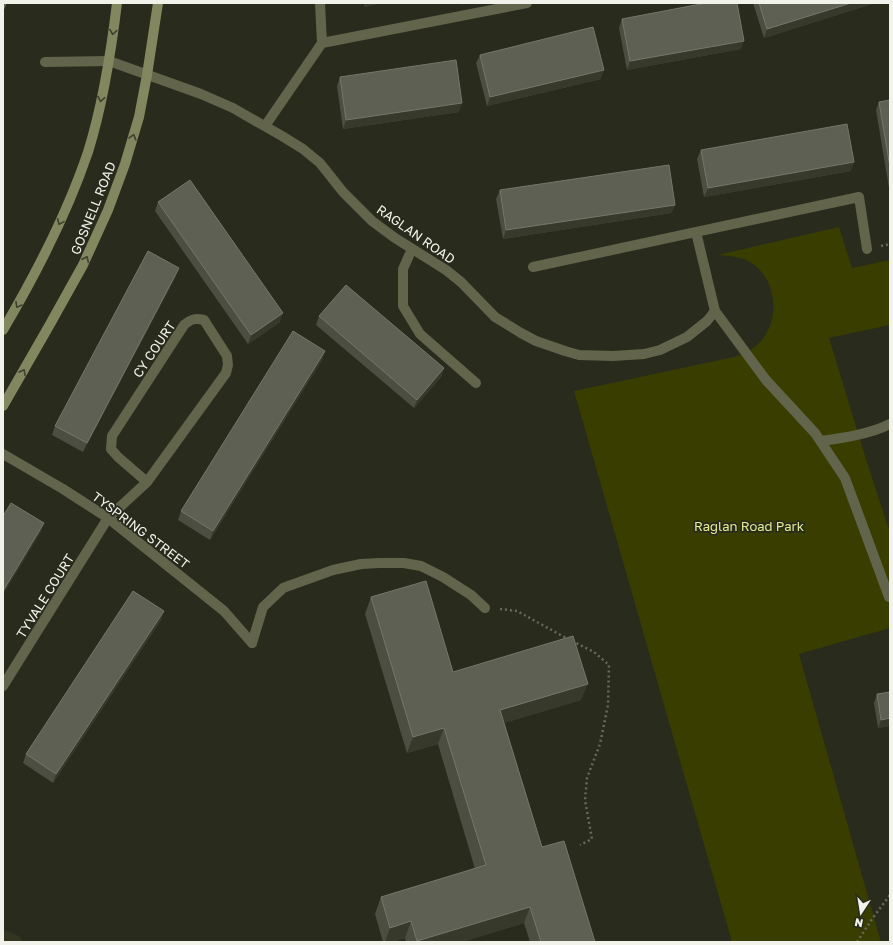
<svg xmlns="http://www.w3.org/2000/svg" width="893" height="945" font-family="'Golos Text',sans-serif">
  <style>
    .built { fill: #333521 }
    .green { fill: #393d00 }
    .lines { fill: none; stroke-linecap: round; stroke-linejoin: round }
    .path { stroke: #67695d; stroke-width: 2.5; stroke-dasharray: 2 3; stroke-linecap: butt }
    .service { stroke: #62654c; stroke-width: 10 }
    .minor { stroke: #62654c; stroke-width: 10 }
    .secondary { stroke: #82875f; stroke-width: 10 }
    .wall { fill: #4c4e41 }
    .shaded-wall { fill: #37392b }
    .building { fill: #5e6053; stroke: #75776a }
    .oneway { stroke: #3f422e }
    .labels { text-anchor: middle; stroke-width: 3.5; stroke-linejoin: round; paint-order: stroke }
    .street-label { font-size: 13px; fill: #f1f2e9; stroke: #292b1d }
    .park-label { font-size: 13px; fill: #e2ea90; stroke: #292b1d }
  </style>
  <rect width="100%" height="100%" fill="#292b1d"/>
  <path class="built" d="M3,929L19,936L23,942H3Z"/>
  <path class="green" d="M839,227L852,268L890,260V325L829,338L866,459L890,533V628L799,654L881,942H732L574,391L734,357C743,354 751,351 758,344C781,322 778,279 750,262C740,256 728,256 717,255Z"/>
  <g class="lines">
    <path class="path" d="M881,246L890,244
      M500,609L517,611L568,639
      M572,641L594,652L609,665L608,705L600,744L587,778L585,800L592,839L580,845
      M857,942L872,919L890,895"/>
    <path class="service" d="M45,62L109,61
      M696,232L715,311L766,380L815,433L845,478L889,597
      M412,249L403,269V306L420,334L476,383
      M533,267L859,197L867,249
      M821,441C843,438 870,434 890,424
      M252,643L263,607L283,588L333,570L361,564L379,563H404L421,566L443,577L471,595L485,608
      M3,686L108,518L147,482L226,373L228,365L227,356L204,320C195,318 191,319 184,325L112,436L111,449L118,457L147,482"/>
    <path class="minor" d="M322,43L527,3
      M109,61L201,94L233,108L282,136L303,149L320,163L343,192L372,221L395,238L446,270L461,282L495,317L521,333L536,341L565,351L579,355L613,356L644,354L660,350L687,337L707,321L715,311
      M265,126L322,43L320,3
      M3,454L63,489L108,518L224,611L252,643"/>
    <path class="secondary" d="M3,330C36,274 67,214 88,152C103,104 111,53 117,3
      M3,406L49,326L83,265L108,210L125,164L139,117L147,75L158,3"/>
  </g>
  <path class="wall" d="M364,3H380L365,7Z
    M753,3H875L764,38Z
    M622,19L741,49L627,70L619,28Z
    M480,55L601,79L487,106L476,63Z
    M340,77L459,112L343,129L337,86Z
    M890,100V194L876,110L879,102Z
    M701,150L851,171L704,197L697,159Z
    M500,190L675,205L671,213L503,239L496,199Z
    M158,202L280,322L248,344L155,211Z
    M176,276L83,452L52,435L55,426Z
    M319,316L444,368L441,377L414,408L316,325Z
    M325,351L322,360L210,540L178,520L181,511Z
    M371,597L453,672L581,700L504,723L542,847L595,942H530L524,923L462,942H406L405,938L392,942H383L375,914L381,897L475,869L438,744L407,753L365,614Z
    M164,611L161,620L53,783L23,763L26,754Z
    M877,694L890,726L878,728L874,703Z"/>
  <path class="shaded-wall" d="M366,3H380L365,7Z
    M463,3H471L462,5Z
    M851,3H875L764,38L767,29Z
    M744,41L741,49L627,70L630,61Z
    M604,70L601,79L487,106L490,97Z
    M462,103L459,112L343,129L346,120Z
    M854,162L851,171L704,197L708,188Z
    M675,205L671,213L503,239L506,230Z
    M179,268L176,276L83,452L87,443Z
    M283,313L280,322L248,344L251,335Z
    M325,351L322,360L210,540L213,531Z
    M444,368L441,377L414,408L417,400Z
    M44,523L41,532L3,595V591Z
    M164,611L161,620L53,783L56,774Z
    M588,684L581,700L494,726L500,710Z
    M890,718V726L878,728L881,720Z
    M444,728L438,744L407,753L413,737Z
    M530,907L524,923L462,942H416L417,941Z
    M411,921L405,938L392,942H385L390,928Z"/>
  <path class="building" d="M3,3H6L3,11Z
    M706,3H737L744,41L630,61L622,19Z
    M759,3H851L767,29Z
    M593,27L604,70L490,97L480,55Z
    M456,60L462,103L346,120L340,77Z
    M890,100V167L879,102Z
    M847,124L854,162L708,188L701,150Z
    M669,165L675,205L506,230L500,190Z
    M190,180L283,313L251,335L158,202Z
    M148,251L179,268L87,443L55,426Z
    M346,285L444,368L417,400L319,316Z
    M293,331L325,351L213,531L181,511Z
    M11,503L44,523L3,591V516Z
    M426,581L453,672L573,636L588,684L500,710L542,847L564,841L595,942H541L530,907L417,941L411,921L390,928L381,897L486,865L444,728L413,737L371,597Z
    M133,591L164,611L56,774L26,754Z
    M890,692V718L881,720L877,694Z"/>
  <defs><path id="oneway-chevron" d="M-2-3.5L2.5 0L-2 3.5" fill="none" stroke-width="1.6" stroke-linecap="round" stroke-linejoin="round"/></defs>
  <g class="oneway">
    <use href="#oneway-chevron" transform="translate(113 32) rotate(99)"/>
    <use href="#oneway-chevron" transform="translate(101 99) rotate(101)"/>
    <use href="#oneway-chevron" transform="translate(133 137) rotate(-74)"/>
    <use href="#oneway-chevron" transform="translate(60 222) rotate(114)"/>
    <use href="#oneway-chevron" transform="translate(86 259) rotate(-65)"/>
    <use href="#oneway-chevron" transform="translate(18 305) rotate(120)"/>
    <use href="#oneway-chevron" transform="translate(23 372) rotate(-60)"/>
  </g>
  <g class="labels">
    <g class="street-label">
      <text transform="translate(93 208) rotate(-68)" y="5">GOSNELL ROAD</text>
      <text transform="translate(416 234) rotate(35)" y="5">RAGLAN ROAD</text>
      <text transform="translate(154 349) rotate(-56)" y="5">CY COURT</text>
      <text transform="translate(141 530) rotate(37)" y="5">TYSPRING STREET</text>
      <text transform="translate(45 596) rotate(-58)" y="5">TYVALE COURT</text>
    </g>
    <g class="park-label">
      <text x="749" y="531">Raglan Road Park</text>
    </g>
  </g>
  <rect width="893" height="945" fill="none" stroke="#f1f2e9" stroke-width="8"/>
  <g transform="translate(861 913) rotate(192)" stroke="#292b1d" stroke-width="3" paint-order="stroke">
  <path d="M0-3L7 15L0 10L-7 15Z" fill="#f1f2e9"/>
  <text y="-6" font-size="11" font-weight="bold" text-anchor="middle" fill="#f1f2e9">N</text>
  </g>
</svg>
